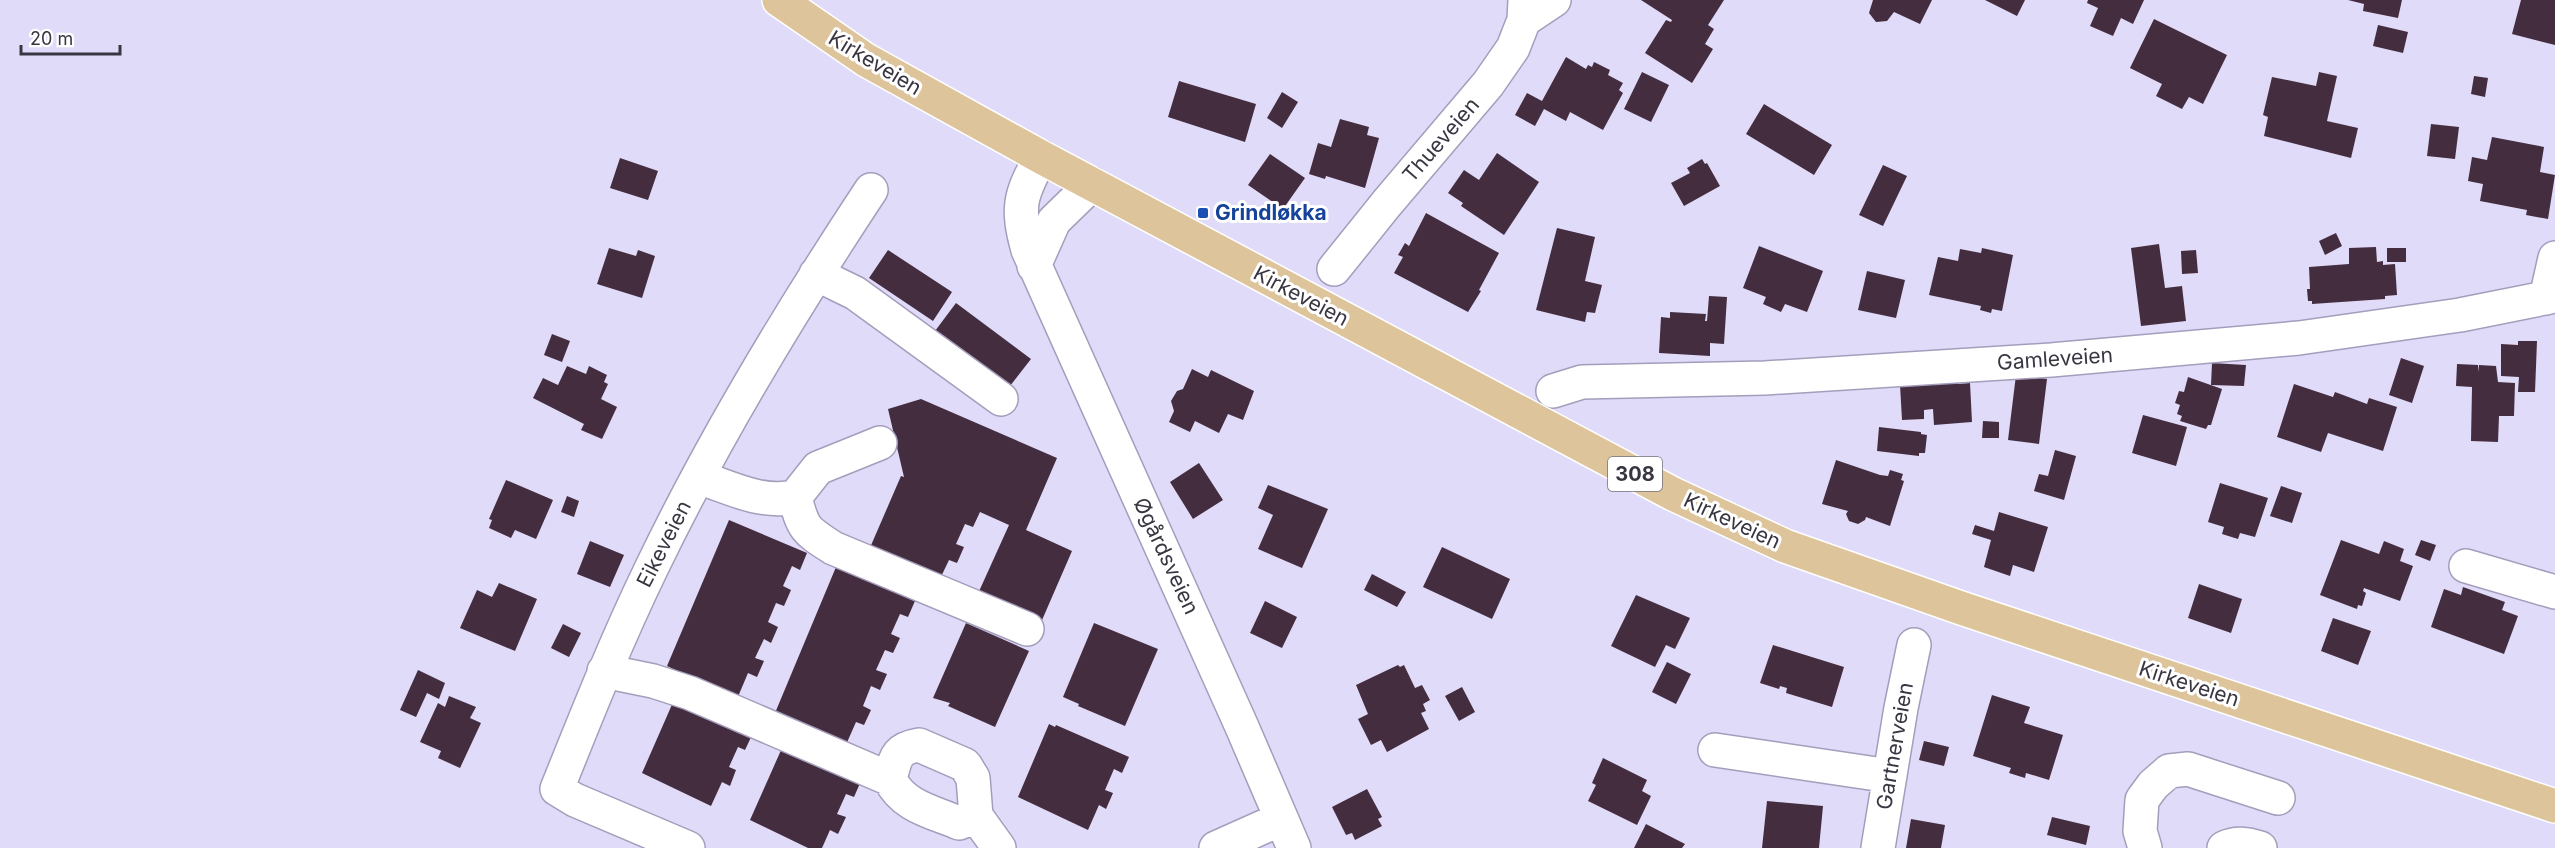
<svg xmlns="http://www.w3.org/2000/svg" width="2555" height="848" font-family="Inter,sans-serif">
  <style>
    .building { fill: #442d3f }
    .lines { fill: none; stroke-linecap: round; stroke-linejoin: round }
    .minor-casing { stroke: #a49dbb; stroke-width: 36 }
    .major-casing { stroke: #fff; stroke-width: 36 }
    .minor { stroke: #fff; stroke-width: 33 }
    .major { stroke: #ddc49a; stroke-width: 33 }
    .transit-dot { fill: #1a4fb4; stroke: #fff; stroke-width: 2 }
    .labels { text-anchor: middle; stroke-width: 6; stroke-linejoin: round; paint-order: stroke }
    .shield { fill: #fff; stroke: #74727b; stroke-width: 1.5 }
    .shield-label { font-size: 20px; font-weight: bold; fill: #393642 }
    .street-label { font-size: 21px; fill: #393642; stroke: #fff }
    .transit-label { font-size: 21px; font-weight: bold; fill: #164399; stroke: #fff; text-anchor: start }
  </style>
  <rect width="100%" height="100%" fill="#e1dbfa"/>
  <path class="building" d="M1641,0H1724L1708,25L1714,29L1705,44L1713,49L1692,83L1645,53L1666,20L1671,22L1672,20Z
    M1873,0H1932L1920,24L1894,12L1887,21L1876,22L1869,13Z
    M1985,0H2025L2017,16Z
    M2088,0H2144L2133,24L2121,18L2113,36L2090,26L2098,8L2087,3Z
    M2348,0H2402L2398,18L2363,11L2364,4Z
    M2521,0H2555V45L2512,34Z
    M2154,19L2227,55L2203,104L2189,97L2182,109L2156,96L2162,84L2130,68Z
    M2378,25L2408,32L2403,53L2373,46Z
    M1566,57L1586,69L1588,65L1592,67L1594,62L1610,70L1608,75L1623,83L1619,90L1623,93L1603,130L1570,112L1566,121L1544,109L1535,126L1515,115L1527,93L1542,101Z
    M1642,72L1669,85L1651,122L1624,109Z
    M2319,72L2337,76L2327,121L2358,128L2351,158L2264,136L2268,117L2263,115L2272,77L2316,86Z
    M2474,76L2488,78L2485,97L2471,94Z
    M1179,81L1256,104L1245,142L1168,117Z
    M1282,92L1298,102L1282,128L1267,118Z
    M1764,104L1832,145L1814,175L1746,134Z
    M1340,119L1369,127L1367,135L1379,138L1365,188L1326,176L1325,179L1309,174L1318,143L1331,147Z
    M2431,124L2459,127L2455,159L2427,156Z
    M2492,137L2544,147L2540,172L2555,175L2548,219L2526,215L2527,210L2480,201L2483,184L2468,181L2472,157L2487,160Z
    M1497,153L1539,182L1504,235L1461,206L1463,203L1448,193L1464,170L1479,180Z
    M1270,154L1305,178L1283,209L1248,185Z
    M620,158L658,171L648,200L610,188Z
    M1702,159L1705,164L1707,163L1720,186L1684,206L1671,183L1690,173L1687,168Z
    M1883,165L1907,176L1883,226L1859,215Z
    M1426,213L1499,253L1479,290L1481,291L1468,312L1394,273L1403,257L1398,255L1405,243L1409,246Z
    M1557,228L1595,237L1585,281L1602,285L1595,313L1587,312L1585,322L1536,310Z
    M2336,233L2342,246L2325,255L2319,241Z
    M2159,244L2165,288L2182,286L2186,321L2141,326L2131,248Z
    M1759,246L1823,271L1807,312L1785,304L1781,312L1763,304L1766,297L1743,288Z
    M2376,247L2377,262L2383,261V265L2395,264L2397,295L2385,296V299L2312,304V301H2308L2307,289H2310L2309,267L2349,264V248Z
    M609,248L636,256L638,250L655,256L642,298L597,284Z
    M1982,248L2013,255L2002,311L1992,309L1991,313L1980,310L1981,306L1929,295L1938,257L1958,261L1960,249L1981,253Z
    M2387,248H2406V262H2387Z
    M888,250L952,292L933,321L869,278Z
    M2196,250L2198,273L2182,274L2181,251Z
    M1867,271L1905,280L1896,318L1858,310Z
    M1709,296L1727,297L1724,344L1710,343V356L1659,353L1661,317L1670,318V312L1706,314L1705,321H1707Z
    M956,303L1031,359L1010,386L935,331Z
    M552,334L570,341L562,362L544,355Z
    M2518,341H2537L2535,392H2518L2519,377L2501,376V344L2518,345Z
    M2401,358L2424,366L2412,403L2389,395Z
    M2212,363L2246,365L2244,386L2211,385Z
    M2457,364L2478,365L2479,372V365L2496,366L2498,382L2515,383L2514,416H2499L2498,442L2471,441L2472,387L2456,386Z
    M567,366L586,374L589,366L607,375L604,382L608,384L601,399L617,407L602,439L581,430L584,424L533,398L543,378L558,385Z
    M1192,369L1208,377L1211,370L1254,391L1243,420L1228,414L1219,433L1195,421L1190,432L1169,422L1174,411L1171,401L1177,391L1183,389Z
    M1958,375V384L1970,383L1972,422L1934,425L1933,409L1924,410V419L1902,420L1900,385Z
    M2016,375L2047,379L2039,444L2008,440Z
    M2188,377L2222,389L2211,425H2208L2206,429L2180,421L2182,416L2177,414L2180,405L2175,403L2179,391L2184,392Z
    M2294,384L2333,397L2335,392L2367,404L2369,398L2397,407L2383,451L2328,433L2321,452L2277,437Z
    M921,399L1057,458L1026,530L1072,551L1039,627L976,598L1009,525L980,512L973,527L965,524L956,544L964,547L957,563L949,560L938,583L869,550L901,476L904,477L888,409Z
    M2143,415L2187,427L2176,466L2132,453Z
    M1983,421L1999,422V438H1982Z
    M1879,427L1921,432V434L1927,435L1925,453H1919V456L1877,451Z
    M2055,450L2076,456L2064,500L2034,491L2039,474L2048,476Z
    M1836,460L1880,475L1888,476L1890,470L1903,474L1901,480L1904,481L1890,526L1866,517L1865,520L1858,524L1849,521L1846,514L1848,511L1822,504Z
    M1199,463L1223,500L1193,519L1170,482Z
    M506,480L553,500L536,539L515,530L511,538L489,528L492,520L489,519Z
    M2220,483L2268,498L2255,537L2240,533L2238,539L2222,534L2224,527L2208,522Z
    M1268,485L1328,509L1302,568L1258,549L1273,515L1258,508Z
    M2281,486L2302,493L2292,523L2270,516Z
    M567,496L579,501L574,517L561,512Z
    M1999,512L2048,527L2034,572L2013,565L2010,576L1984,567L1991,540L1972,534L1975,525L1994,531Z
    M729,520L807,553L800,570L792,566L783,586L791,590L784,606L776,603L768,622L778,627L771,643L764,639L755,658L764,661L757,677L748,673L737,699L667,666Z
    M2341,540L2379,554L2384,541L2404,549L2400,561L2413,566L2400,601L2364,588L2363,591L2366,593L2362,606L2358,605L2357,609L2320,595Z
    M2421,540L2436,545L2430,561L2415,555Z
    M590,541L624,555L610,587L577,574Z
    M1442,547L1510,579L1492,619L1423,587Z
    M836,567L915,601L908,617L900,614L891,634L900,638L893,653L885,650L876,670L887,674L880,690L871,686L863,706L871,710L864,725L856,722L845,747L775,713Z
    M1372,574L1406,592L1397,607L1364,590Z
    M499,583L537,599L515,651L460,628L477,590L492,597Z
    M2199,584L2242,599L2231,633L2188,618Z
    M2463,587L2505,602L2502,610L2518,616L2504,654L2431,627L2444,589L2461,595Z
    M1636,595L1690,618L1675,649L1666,645L1655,667L1611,646Z
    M1265,601L1297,617L1282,648L1250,633Z
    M2333,618L2371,631L2358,665L2321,651Z
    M966,623L1029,651L995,727L948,706L950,703L933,698Z
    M1094,623L1158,649L1125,726L1078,706L1079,704L1063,697Z
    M563,624L581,633L569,657L551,648Z
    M1773,645L1844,667L1832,707L1786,693L1787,688L1780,686L1779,689L1760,683Z
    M1667,662L1691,674L1676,704L1652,692Z
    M1398,665L1400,667L1404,665L1415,688L1422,685L1430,700L1423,704L1426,711L1421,713L1429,729L1387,752L1381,740L1371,745L1358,719L1368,714L1356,685Z
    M418,670L445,683L439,699L427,693L416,717L400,710Z
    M1462,687L1475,712L1459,721L1445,696Z
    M1992,695L2030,707L2024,723L2063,735L2049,780L2026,773L2025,778L2009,773L2011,768L1973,756Z
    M449,696L476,707L470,718L481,723L460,768L438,758L441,751L420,742L438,703L445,707Z
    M674,700L753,733L745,750L738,747L729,767L736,770L730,786L722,782L711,806L642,773Z
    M1049,724L1055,727L1056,725L1129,757L1122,773L1114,769L1105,790L1113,793L1106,809L1099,805L1088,830L1018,797Z
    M1924,741L1949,747L1944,766L1919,760Z
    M782,748L861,781L854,797L846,794L837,814L846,817L838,834L830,830L822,848H808L750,820Z
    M1603,758L1647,780L1642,791L1651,796L1637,825L1588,801L1596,785L1592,783Z
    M1367,789L1382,817L1378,819L1382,826L1355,840L1352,833L1346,835L1332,807Z
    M1767,801L1823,806L1819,848H1762Z
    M2052,817L2090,826L2086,845L2047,835Z
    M1911,819L1945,825L1941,848H1906Z
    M1646,824L1685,844L1682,848H1634Z"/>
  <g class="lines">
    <g class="minor-casing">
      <path id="minor" d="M1524,20L1554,0
        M1041,157C1020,195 1016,207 1028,250L1242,727L1294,848
        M1034,266L1054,221L1092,184
        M1334,269L1387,203L1488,84L1513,48L1524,20L1525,0
        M816,274L855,293L1001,399
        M2546,298L2555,258
        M1553,391L1582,382L1765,378L2051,360L2299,338L2460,315L2555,296
        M698,477C732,488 760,504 795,497L818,468L880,443
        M795,497C803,529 805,530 833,548L1027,629
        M2466,566L2555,592
        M604,671L653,681L690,693L890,779
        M919,745L965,765L973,778L976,816L959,823C933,812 902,806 890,779C896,758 895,749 919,745Z
        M1715,750L1890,776
        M976,816L999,848
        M688,848L575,800L557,789C587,714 617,639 652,567C715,436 791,311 871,190
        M1216,848L1281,819
        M1878,848L1901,708L1914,645
        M2145,848L2140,831L2142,800L2153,785L2169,771L2188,769L2278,798
        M2224,848C2236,842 2247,844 2260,848"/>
    </g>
    <g class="major-casing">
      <path id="major" d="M779,0L866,60L1041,157L1673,494L1785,546L1961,608L2555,806"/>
    </g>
    <use href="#minor" class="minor"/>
    <use href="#major" class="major"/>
  </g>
  <rect class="transit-dot" x="1197" y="207" width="12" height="12" rx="3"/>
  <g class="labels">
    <rect class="shield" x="1608" y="457" width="54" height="34" rx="4.5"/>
    <g class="shield-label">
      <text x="1635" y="481">308</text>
    </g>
    <g class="street-label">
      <text transform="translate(875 63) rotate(31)" y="7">Kirkeveien</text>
      <text transform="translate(1441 140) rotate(-49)" y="7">Thueveien</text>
      <text transform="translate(1301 296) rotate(28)" y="7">Kirkeveien</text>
      <text transform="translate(2055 359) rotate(-4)" y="7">Gamleveien</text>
      <text transform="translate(1732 521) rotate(25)" y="7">Kirkeveien</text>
      <text transform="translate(664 544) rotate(-63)" y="7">Eikeveien</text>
      <text transform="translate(1166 556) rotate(65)" y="7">Øgårdsveien</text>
      <text transform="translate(2189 684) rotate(18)" y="7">Kirkeveien</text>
      <text transform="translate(1895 746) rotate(-80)" y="7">Gartnerveien</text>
    </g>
    <g class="transit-label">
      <text x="1215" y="220">Grindløkka</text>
    </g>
  </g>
  <path d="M21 45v9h99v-9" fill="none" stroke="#393642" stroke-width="3"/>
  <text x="30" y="45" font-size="18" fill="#393642" stroke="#ffffff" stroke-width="4.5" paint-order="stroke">20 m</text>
</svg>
